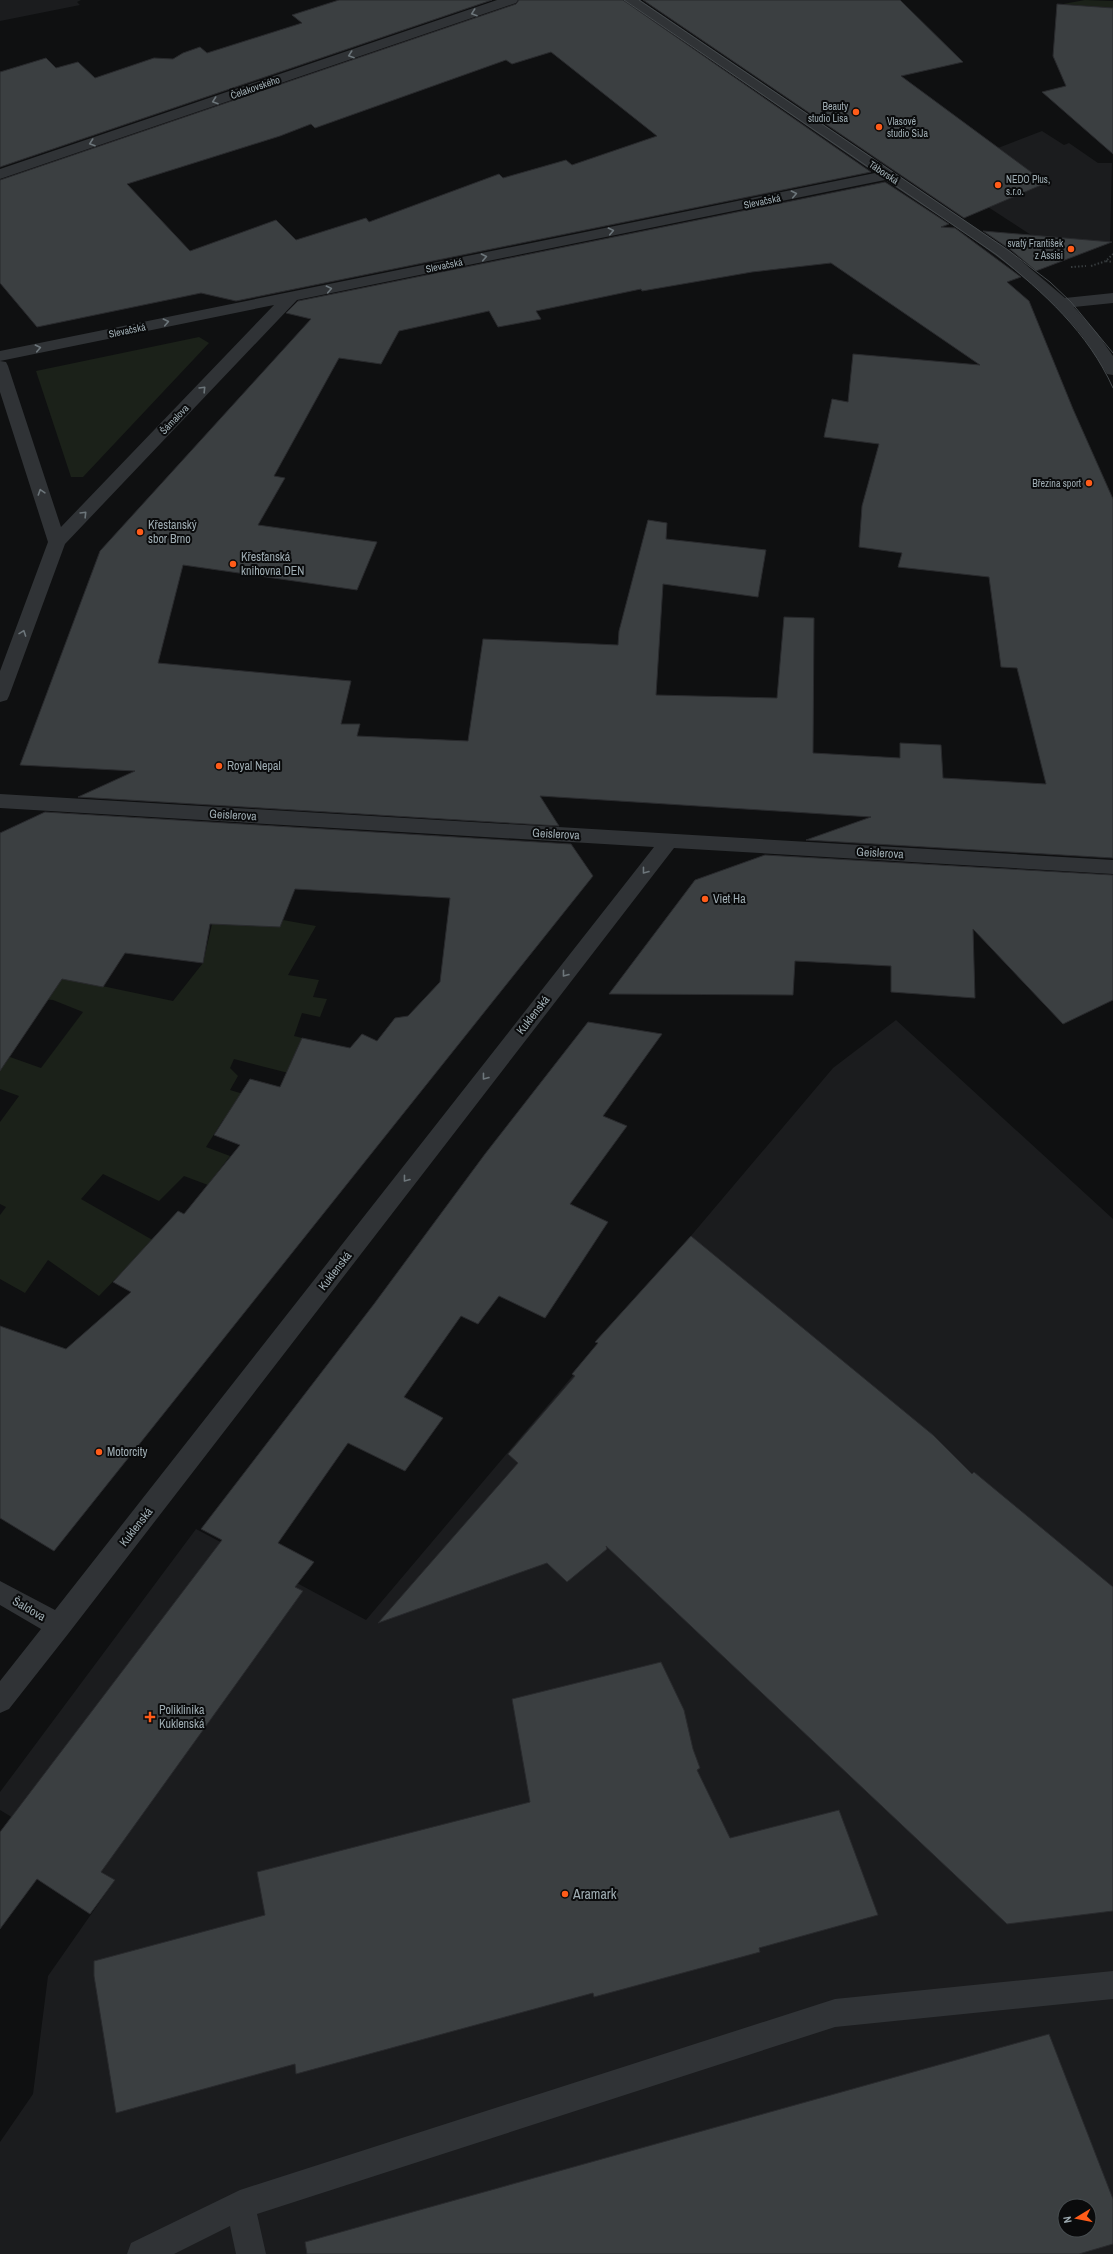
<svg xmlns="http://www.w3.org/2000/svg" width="1113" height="2254" font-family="'Archivo Narrow',sans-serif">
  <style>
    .built { fill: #1b1c1e; fill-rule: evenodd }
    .green { fill: #1b2119 }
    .building { fill: #3b3f41; stroke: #292a2d; fill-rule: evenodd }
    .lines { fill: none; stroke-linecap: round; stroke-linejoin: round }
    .path { stroke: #363b3d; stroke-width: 2; stroke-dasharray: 1.5 2; stroke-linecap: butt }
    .minor { fill: #303336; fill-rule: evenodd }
    .tram { stroke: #454a4d; stroke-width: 1 }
    .oneway { stroke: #6d767b }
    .poi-dot { fill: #ff5c19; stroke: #0a0b0c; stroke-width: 1.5 }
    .labels { text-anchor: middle; stroke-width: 4; stroke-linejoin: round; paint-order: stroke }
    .far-street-label { font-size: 10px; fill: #9fadb3; stroke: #0a0b0c }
    .far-poi-label { font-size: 10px; fill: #9fadb3; stroke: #0a0b0c; text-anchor: end }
    .poi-label { font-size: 12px; fill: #9fadb3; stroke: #0a0b0c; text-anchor: start }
    .street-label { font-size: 12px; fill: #9fadb3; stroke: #0a0b0c }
    .near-poi-label { font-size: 14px; fill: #9fadb3; stroke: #0a0b0c; text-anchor: start }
  </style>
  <rect width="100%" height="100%" fill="#0f1011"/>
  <path class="built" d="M0,0H81L77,2L80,5L0,21Z
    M1042,131L1064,145L1069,143L1098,163H1112L1110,242L1091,245L1045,244L988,207L972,158Z
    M896,1020L1113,1219V2254H0V2142L33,2094L48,1976L115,1880L0,1810V1792L196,1529L366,1620L833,1068ZM1065,2206H1089V2230H1065Z"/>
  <path class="green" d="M1085,0L1113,1V8L1063,4Z
    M199,337L209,343L83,477H71L36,371Z
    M216,907L280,927L283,920L316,926L288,975L319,980L313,997L327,999L320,1017L302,1013L294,1036L302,1038L297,1049L312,1079L234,1059L230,1068L238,1076L230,1090L257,1098L254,1130L223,1120L206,1147L230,1156L208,1185L184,1176L159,1201L103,1174L81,1199L177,1254L149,1285L125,1269L99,1296L48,1260L25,1293L0,1279V1215L6,1207L0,1204V1122L19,1096L0,1089V1070L10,1057L41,1068L83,1012L53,1000L0,995L3,965L173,1001L203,963Z"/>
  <path class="building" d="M339,0H492L0,167V72L46,58L56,68L78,62L95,78L154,58L173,59L183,53L200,47L207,53L302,23L292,15Z
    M519,0H623L871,172L236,301L201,293L37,327L0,283V180L516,4ZM551,52L657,136L572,165L566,160L503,178L499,174L369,222L366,218L296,240L276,220L190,251L127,184L280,136L311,124L315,128L506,60L512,64Z
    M643,0H900L963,62L901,76L1046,183L964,218Z
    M1057,4L1113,8V154L1042,92L1066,86L1053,56Z
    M885,182L949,224L941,227L955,228L1021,277L1007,282L1029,301L1073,409L1113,499V858L806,840L871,817L540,796L559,826L78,797L135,771L20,765L100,551L311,319L286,313L298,301ZM831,263L980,365L853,354L848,402L832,399L824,437L879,444L862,506L859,547L902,553L898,567L989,577L1001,667L1017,668L1046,784L943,778L941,745L900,743V758L813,753L814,618L784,617L777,698L656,695L663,584L758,597L766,550L666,539L667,523L648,520L619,631L618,645L483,639L468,741L357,736L360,724H341L351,681L158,663L183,565L357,590L377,542L258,525L285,478L274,476L339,358L381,364L399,331L489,311L498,327L541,319L536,311L641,289L642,291L752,272Z
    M983,231L1112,242L1036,271L1011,250Z
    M45,812L571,844L593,876L54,1551L0,1518V1326L66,1349L131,1292L113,1282L178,1211L184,1214L240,1145L214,1135L250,1079L280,1087L302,1038L350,1048L362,1034L377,1041L395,1018L408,1016L440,982L450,898L295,889L280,927L210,924L203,963L125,953L103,987L62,979L0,1071V833Z
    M765,855L1113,875V1000L1063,1024L973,929L975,998L891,992V966L795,961L793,995L609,994L695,880Z
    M588,1022L662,1034L603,1116L627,1126L570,1204L608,1222L545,1318L499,1296L478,1324L461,1316L404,1397L443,1418L405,1471L348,1443L278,1543L314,1562L295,1587L303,1591L101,1872L115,1880L90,1914L37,1879L0,1929V1832L222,1540L201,1529L374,1304L485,1154Z
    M691,1236L933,1435L972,1474L974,1472L1113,1587V1911L1007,1924L606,1546L607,1549L567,1582L547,1563L378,1623L518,1463L508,1454L575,1376L572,1374L598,1343L595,1342Z
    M661,1662L684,1710L693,1749L700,1768L697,1770L730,1838L839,1810L878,1915L759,1948L760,1952L594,1997L593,1993L296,2074L295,2064L116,2113L94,1976V1961L265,1915L257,1872L530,1802L512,1699Z
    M1049,2034L1113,2199V2244L1079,2254H307L305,2242ZM1065,2206H1089V2230H1065Z"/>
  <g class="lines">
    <path class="path" d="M1106,261L1113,262
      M1091,266L1106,261L1113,254
      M1071,267L1086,266"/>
    <path class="minor" d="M497,0H518L516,3L0,179V169Z
      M624,0H640L1010,251L1065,298L1113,293V303L1074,307L1097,333L1113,356V375L1107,374C1096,357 1086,339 1072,324C1020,265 950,224 885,180L297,300L65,544L9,696L7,700L0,702V671L48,542L0,392V361L6,362L8,366L61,527L274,305L0,361V351L875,173Z
      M0,794L1113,860V874L674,848L68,1634L9,1709L0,1713V1681L41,1629L0,1605V1581L55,1610L654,847L0,808Z
      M1113,1971V1999L835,2027L257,2214L266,2254H236L230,2226L174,2254H127L131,2243L240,2190L835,1999Z"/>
    <path class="tram" d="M624,0L997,255C1044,293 1088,332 1113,388
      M639,0L1008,250L1050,282L1071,302L1113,353"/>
  </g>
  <defs><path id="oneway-chevron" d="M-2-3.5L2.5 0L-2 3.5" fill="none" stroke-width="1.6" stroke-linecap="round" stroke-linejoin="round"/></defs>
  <g class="oneway">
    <use href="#oneway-chevron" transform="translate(474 13) rotate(161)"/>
    <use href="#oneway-chevron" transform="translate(351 55) rotate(161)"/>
    <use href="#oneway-chevron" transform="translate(215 101) rotate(161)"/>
    <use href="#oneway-chevron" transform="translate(92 143) rotate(161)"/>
    <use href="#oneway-chevron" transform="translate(794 194) rotate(-12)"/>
    <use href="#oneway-chevron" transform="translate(611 231) rotate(-12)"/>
    <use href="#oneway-chevron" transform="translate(484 257) rotate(-12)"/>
    <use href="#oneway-chevron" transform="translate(329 289) rotate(-12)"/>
    <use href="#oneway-chevron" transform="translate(166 322) rotate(-12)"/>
    <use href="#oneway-chevron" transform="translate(38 348) rotate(-12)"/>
    <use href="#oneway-chevron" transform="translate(203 389) rotate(-46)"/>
    <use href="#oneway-chevron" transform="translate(41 492) rotate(-108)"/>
    <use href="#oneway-chevron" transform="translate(84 514) rotate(-46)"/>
    <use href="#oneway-chevron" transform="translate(23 633) rotate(-70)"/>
    <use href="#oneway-chevron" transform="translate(645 871) rotate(128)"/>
    <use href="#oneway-chevron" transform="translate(565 974) rotate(128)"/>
    <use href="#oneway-chevron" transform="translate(485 1077) rotate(128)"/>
    <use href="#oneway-chevron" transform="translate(406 1179) rotate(128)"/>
  </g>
  <g class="poi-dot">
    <circle cx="856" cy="112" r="4"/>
    <circle cx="879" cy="127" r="4"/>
    <circle cx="998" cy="185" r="4"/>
    <circle cx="1071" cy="249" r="4"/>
    <circle cx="1089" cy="483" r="4"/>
    <circle cx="140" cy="532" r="4"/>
    <circle cx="233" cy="564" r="4"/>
    <circle cx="219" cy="766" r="4"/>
    <circle cx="705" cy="899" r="4"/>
    <circle cx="99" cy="1452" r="4"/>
    <path d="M148 1711h4v4h4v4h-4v4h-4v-4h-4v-4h4z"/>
    <circle cx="565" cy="1894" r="4"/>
  </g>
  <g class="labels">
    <g class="far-street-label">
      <text transform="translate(255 87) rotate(-19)" y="4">Čelakovského</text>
      <text transform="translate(884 172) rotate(34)" y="4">Táborská</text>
      <text transform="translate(762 201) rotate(-12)" y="4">Slevačská</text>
      <text transform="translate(444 265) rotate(-12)" y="4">Slevačská</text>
      <text transform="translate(127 330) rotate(-12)" y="4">Slevačská</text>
      <text transform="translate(174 419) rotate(-46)" y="4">Šámalova</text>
    </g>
    <g class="far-poi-label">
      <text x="848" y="110">Beauty<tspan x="848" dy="12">studio Lisa</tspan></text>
      <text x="887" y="125" text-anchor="start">Vlasové<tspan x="887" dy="12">studio SiJa</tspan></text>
      <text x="1006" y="183" text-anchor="start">NEDO Plus,<tspan x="1006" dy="12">s.r.o.</tspan></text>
      <text x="1063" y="247">svatý František<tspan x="1063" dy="12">z Assisi</tspan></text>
      <text x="1081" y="487">Březina sport</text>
    </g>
    <g class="poi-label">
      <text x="148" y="529">Křestanský<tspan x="148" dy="14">sbor Brno</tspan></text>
      <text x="241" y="561">Křesťanská<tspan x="241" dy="14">knihovna DEN</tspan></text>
      <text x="227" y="770">Royal Nepal</text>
      <text x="713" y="903">Viet Ha</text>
      <text x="107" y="1456">Motorcity</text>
      <text x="159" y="1714">Poliklinika<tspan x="159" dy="14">Kuklenská</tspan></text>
    </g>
    <g class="street-label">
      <text transform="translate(233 815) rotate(3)" y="4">Geislerova</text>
      <text transform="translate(556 834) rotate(3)" y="4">Geislerova</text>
      <text transform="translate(880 853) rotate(3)" y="4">Geislerova</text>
      <text transform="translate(533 1015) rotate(-52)" y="4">Kuklenská</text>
      <text transform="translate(335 1271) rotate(-52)" y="4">Kuklenská</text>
      <text transform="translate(136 1527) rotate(-52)" y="4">Kuklenská</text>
      <text transform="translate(29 1609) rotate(30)" y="4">Šaldova</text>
    </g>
    <g class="near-poi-label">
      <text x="573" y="1899">Aramark</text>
    </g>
  </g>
  <g transform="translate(1077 2218) rotate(260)"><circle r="19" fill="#0a0b0c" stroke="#464c4f"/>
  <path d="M0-3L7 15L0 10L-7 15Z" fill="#ff5c19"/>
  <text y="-6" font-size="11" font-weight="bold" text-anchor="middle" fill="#9fadb3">N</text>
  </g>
</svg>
